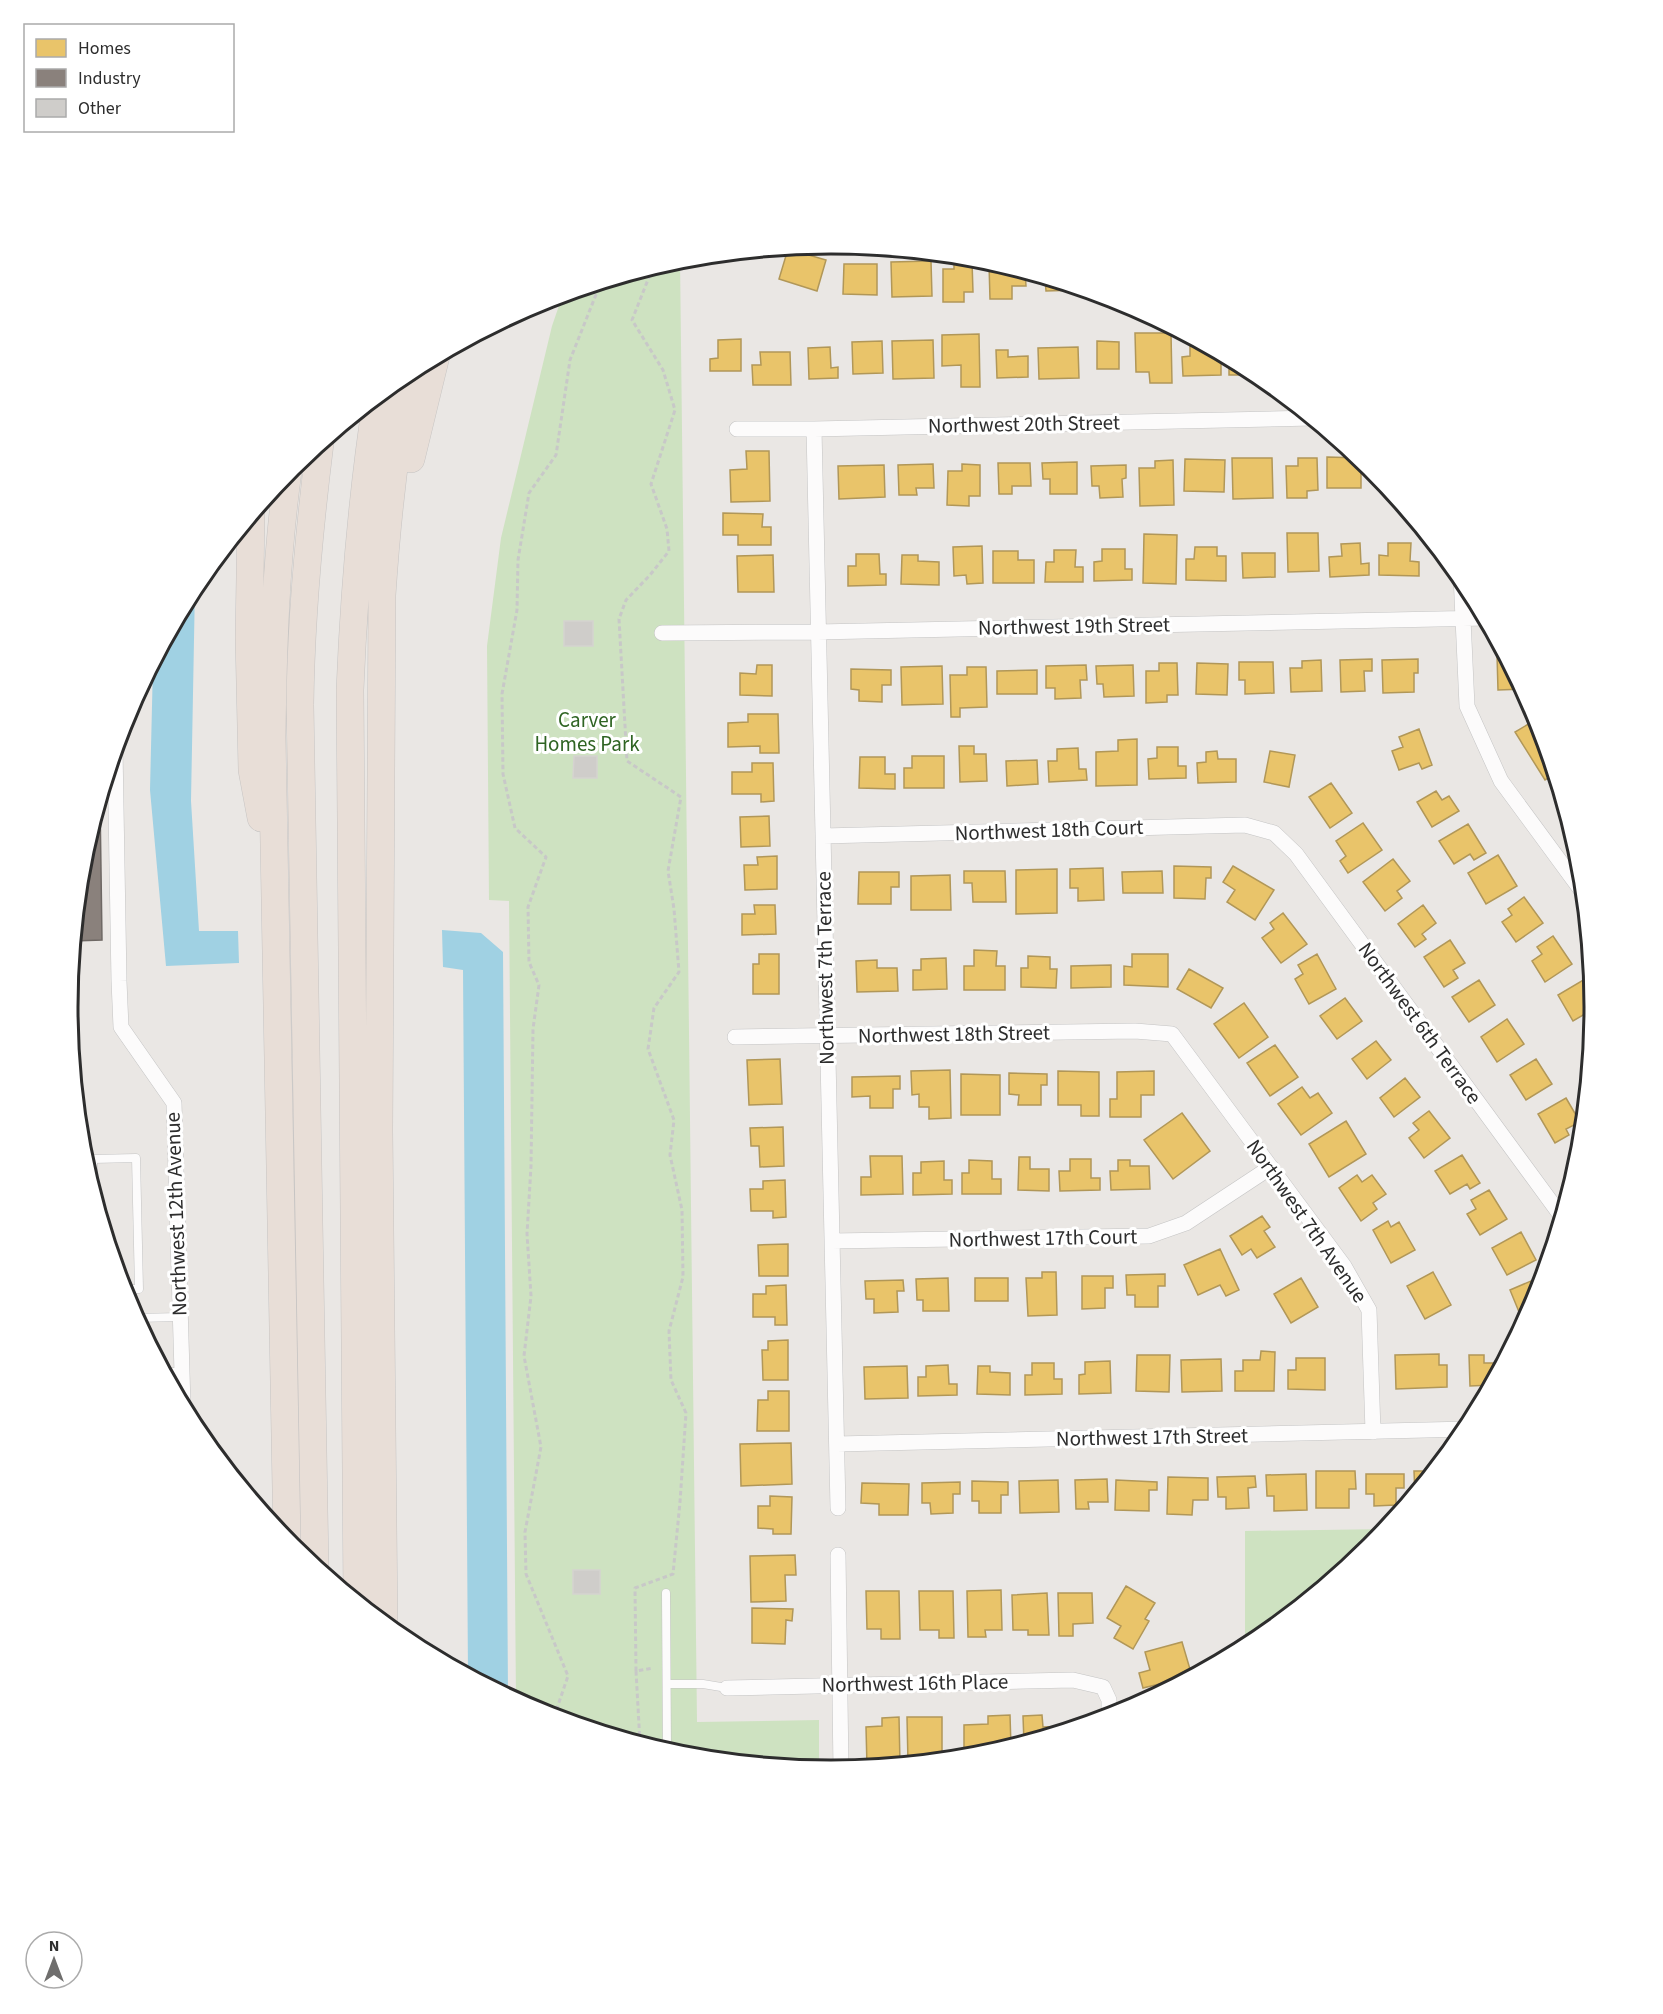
<svg xmlns="http://www.w3.org/2000/svg" width="1663" height="2014" font-family="'Source Sans 3',sans-serif">
  <style>
    .green { fill: #cee2c1 }
    .water { fill: #a0d1e3 }
    .homes { fill: #e9c46a; stroke: #b19758; stroke-width: 1.5 }
    .industry { fill: #8a817c; stroke: #6e6864; stroke-width: 1.5 }
    .building { fill: #cfcdca; stroke: #d5d3d0; stroke-width: 1.5 }
    .lines { fill: none; stroke-linecap: round; stroke-linejoin: round }
    .lane-casing { stroke: #c4c4c4; stroke-width: 9 }
    .street-casing { stroke: #c4c4c4; stroke-width: 16 }
    .highway-casing { stroke: #c6c4c3; stroke-width: 28 }
    .path { stroke: #c8c8c8; stroke-width: 3; stroke-dasharray: 4.5 3; stroke-linecap: butt }
    .lane { stroke: #fcfbfb; stroke-width: 8 }
    .street { stroke: #fcfbfb; stroke-width: 15 }
    .highway { stroke: #e8ded7; stroke-width: 27 }
    .labels { text-anchor: middle; stroke-width: 6; stroke-linejoin: round; paint-order: stroke }
    .street-label { font-size: 21px; fill: #2d2d2d; stroke: #fff }
    .park-label { font-size: 21px; fill: #2f6423; stroke: #fff }
    .rim { fill: none; stroke: #2d2d2d; stroke-width: 3 }
  </style>
  <rect width="100%" height="100%" fill="#eae7e4"/>
  <path class="green" d="M680,258L697,1722L819,1720V1770L682,1756L539,1713L516,1700L509,901L489,900L487,646L501,538L552,326L563,294Z
    M1387,1529L1371,1547L1256,1642L1245,1648V1531Z"/>
  <path class="water" d="M195,586L191,801L199,931H238L239,963L166,966L150,790L153,664Z
    M442,930L481,933L503,952L508,1696L468,1675L463,970L443,967Z"/>
  <path class="homes" d="M788,249L826,260L817,291L779,279Z
    M931,261L932,296L892,297L891,262Z
    M972,261L973,292H964V302H943V269H954V262Z
    M844,264H877V295L843,294Z
    M989,264H1001L1025,271L1026,286H1012V299H990Z
    M1037,275L1077,287V290L1046,291L1045,278H1037Z
    M1086,290L1102,295H1086Z
    M1135,333H1171L1172,383H1150L1149,372H1136Z
    M979,334L980,387H961V365L942,366V335Z
    M741,339V371H710V359L718,358V340Z
    M933,340L934,378L893,379L892,341Z
    M882,341L883,373L853,374L852,342Z
    M1097,341L1119,342V369H1097Z
    M1190,342H1201L1221,353V375L1183,376L1182,357L1190,356Z
    M830,347L831,368L838,367V378L809,379L808,348Z
    M1078,347L1079,378L1039,379L1038,348Z
    M996,350H1008V357L1028,356V377L997,378Z
    M760,352H790L791,385H753L752,365H761Z
    M1229,357L1256,372L1260,375H1229Z
    M746,451H769L770,501L731,502L730,470L747,469Z
    M1327,457L1361,458V488H1327Z
    M1232,458H1272L1273,498L1233,499Z
    M1298,458H1317L1318,490L1307,491V498H1287L1286,466H1298Z
    M1185,459L1225,460L1224,492L1184,491Z
    M1173,460L1174,505L1140,506L1139,468H1155V461Z
    M1077,462V494H1050V479H1043L1042,463Z
    M998,463H1030L1031,486H1012V494H999Z
    M933,464L934,488H916L917,495H899L898,465Z
    M962,464L980,465V496H969V506L947,505L948,471H962Z
    M884,465L885,497L839,499L838,466Z
    M1126,465V478L1122,479L1123,497L1100,498L1099,486H1092L1091,466Z
    M1379,476L1388,487L1379,486Z
    M723,513L763,514L762,527H771V545H738V535H723Z
    M1287,533H1318L1319,571L1288,572Z
    M1144,534L1177,535L1176,584L1143,583Z
    M1360,543L1361,564L1369,563V575L1330,577L1329,557L1342,556L1341,544Z
    M1388,543H1411L1410,561L1419,562V576L1379,575V555L1388,556Z
    M982,546L983,583L967,584L966,575L954,576L953,547Z
    M1195,547H1217V556H1226V581L1186,580V559H1194Z
    M1102,549H1125V569H1132V580L1094,581V562L1102,561Z
    M1054,550H1076L1075,567H1083V582H1045L1046,562H1054Z
    M993,551H1018V560H1034V583H993Z
    M1242,553H1275V577L1243,578Z
    M856,554H879L880,574H886V585L848,586V566H856Z
    M773,555L774,592H738L737,556Z
    M902,555H918V561L939,562V585L901,584Z
    M1497,655H1505L1524,689L1498,690Z
    M1372,659V671H1364L1365,691L1341,692L1340,660Z
    M1418,659V673H1414V692L1383,693L1382,660Z
    M1321,660L1322,691L1291,692L1290,668H1302V661Z
    M1239,662H1273L1274,693L1245,694V680H1239Z
    M1159,663H1177L1178,695H1167V702L1146,703V671H1159Z
    M1197,663L1228,664L1227,695L1196,694Z
    M757,665H772V696L740,695V673L756,674Z
    M1086,665L1087,680H1080L1081,698L1055,699V688H1046V666Z
    M1133,665L1134,696L1104,697L1103,684H1097L1096,666Z
    M942,666L943,704L902,705L901,667Z
    M967,667H986L987,707L960,708V717H951L950,675H967Z
    M851,669L891,670V685H882V702L859,701V690L851,689Z
    M1037,670V694H997V671Z
    M748,714H778L779,753H760V746L728,747V723L748,722Z
    M1537,719L1540,723L1555,774L1545,780L1515,732Z
    M1419,729L1432,765L1422,769L1419,763L1399,770L1392,751L1403,747L1399,737Z
    M1137,739V785L1096,786V752L1118,751V740Z
    M959,746H974V754H986L987,781L960,782Z
    M1157,747H1178V766H1186V778L1149,779L1148,759L1157,758Z
    M1078,748L1079,769H1086L1087,780L1049,782L1048,761H1057V749Z
    M1217,751L1218,759H1236V782L1198,783L1197,763L1206,762V752Z
    M1270,751L1295,755L1289,787L1264,782Z
    M912,756H944V788H904V768H912Z
    M860,757H885V774H895V789L859,788Z
    M1037,760L1038,784L1007,786L1006,761Z
    M752,763H773L774,801L761,802V794H732V772H752Z
    M1331,783L1352,813L1330,828L1309,797Z
    M1436,791L1442,800L1449,796L1459,811L1432,827L1417,802Z
    M769,816L770,846L741,847L740,817Z
    M1363,823L1382,850L1348,873L1340,861L1346,856L1336,841Z
    M1468,824L1486,853L1474,860L1470,854L1454,864L1439,841Z
    M1498,855L1517,886L1486,904L1468,873Z
    M777,856V889L745,890L744,865H758L757,857Z
    M1393,859L1410,881L1397,891L1402,898L1385,911L1363,882Z
    M1174,866L1211,867V878H1206L1205,899L1174,898Z
    M1233,866L1274,890L1255,920L1227,902L1235,890L1223,882Z
    M1103,868L1104,900L1078,901V888H1070V869Z
    M1057,869V913L1016,914V870Z
    M964,871H1005L1006,902H973L972,883H964Z
    M1162,871L1163,893H1123L1122,872Z
    M859,872H899V887H891V904H858Z
    M950,875L951,910H911V876Z
    M1524,897L1543,923L1516,942L1502,922L1512,915L1508,909Z
    M754,905H775L776,934L742,935V914H755Z
    M1423,905L1436,923L1422,934L1426,939L1415,947L1398,924Z
    M1283,913L1307,944L1281,963L1262,938L1274,929L1270,923Z
    M1553,936L1572,964L1545,982L1532,961L1542,954L1537,947Z
    M1450,940L1465,963L1453,970L1458,978L1444,987L1424,957Z
    M974,950L997,951L996,966H1005V990H964V966H974Z
    M759,954H779V994H753V964H759Z
    M1132,954H1168V987L1124,985V966L1132,967Z
    M1317,954L1336,989L1309,1004L1295,979L1303,974L1298,965Z
    M1028,956L1050,957V969H1057L1056,988L1021,987V968H1028Z
    M946,958L947,989L913,990V970H921V959Z
    M877,960V968H897L898,991L857,992L856,961Z
    M1111,965V987L1071,988V966Z
    M1189,969L1223,988L1211,1008L1177,989Z
    M1585,979L1594,995L1595,1008L1573,1021L1558,995Z
    M1479,980L1495,1005L1469,1022L1452,997Z
    M1345,998L1362,1021L1337,1039L1320,1016Z
    M1244,1003L1268,1037L1239,1058L1214,1024Z
    M1507,1019L1524,1044L1497,1062L1481,1037Z
    M1376,1041L1391,1060L1367,1079L1352,1059Z
    M1275,1045L1298,1077L1270,1096L1247,1063Z
    M780,1059L782,1104L749,1105L747,1060Z
    M1536,1059L1552,1084L1526,1100L1510,1075Z
    M950,1070L951,1118L929,1119V1107H919V1094L912,1095L911,1071Z
    M1058,1071L1099,1072V1116H1081V1105H1058Z
    M1154,1071V1095H1141V1117H1110V1099H1117V1072Z
    M1009,1073L1047,1074V1085H1041V1105H1018L1019,1095L1009,1094Z
    M961,1074L1000,1075V1115H961Z
    M900,1076V1089H893V1108H870V1096L852,1097V1077Z
    M1405,1078L1420,1097L1394,1117L1380,1098Z
    M1302,1087L1310,1098L1318,1093L1332,1113L1301,1135L1278,1104Z
    M1566,1098L1580,1122L1566,1129L1569,1135L1555,1143L1538,1114Z
    M1429,1111L1450,1138L1424,1158L1409,1138L1419,1130L1413,1123Z
    M1182,1113L1210,1151L1173,1179L1144,1140Z
    M1346,1121L1366,1154L1329,1177L1309,1144Z
    M783,1127L784,1166L760,1167L759,1146H751L750,1128Z
    M1581,1152V1156L1577,1168L1571,1157Z
    M1462,1155L1480,1183L1470,1189L1467,1184L1450,1194L1435,1171Z
    M870,1156H902L903,1194L861,1195V1177H871Z
    M1019,1157H1030V1169H1049V1191L1018,1190Z
    M1070,1159H1091V1178H1100V1190L1060,1191L1059,1171H1070Z
    M969,1160L992,1161V1179H1001V1194H962V1173H969Z
    M1118,1160H1130V1166H1149L1150,1189L1111,1190L1110,1171H1118Z
    M944,1161V1180H952V1194L913,1195V1173H921V1162Z
    M1357,1175L1362,1182L1372,1175L1386,1194L1373,1203L1377,1209L1361,1221L1339,1188Z
    M785,1180L786,1217L773,1218V1211H751L750,1189H763V1181Z
    M1489,1190L1507,1219L1480,1235L1467,1214L1476,1209L1471,1200Z
    M1262,1216L1270,1227L1264,1231L1275,1247L1257,1258L1251,1249L1242,1255L1230,1236Z
    M1388,1221L1391,1227L1399,1222L1415,1250L1391,1263L1373,1230Z
    M1521,1232L1536,1260L1507,1275L1492,1248Z
    M788,1244V1276H759L758,1245Z
    M1220,1249L1239,1290L1226,1296L1220,1285L1198,1295L1184,1265Z
    M1042,1272H1056L1057,1315L1028,1316L1026,1278H1042Z
    M1433,1272L1451,1305L1425,1319L1407,1286Z
    M1165,1274V1286H1158V1307H1135V1295H1127L1126,1275Z
    M1545,1275L1537,1300L1524,1324L1510,1290Z
    M1082,1276H1113V1288H1105V1308L1082,1309Z
    M948,1278L949,1311H923V1300H917L916,1279Z
    M975,1278H1008V1301H975Z
    M1301,1278L1318,1307L1291,1323L1274,1294Z
    M903,1280L904,1291H897L898,1312L874,1313V1299H866L865,1281Z
    M786,1285L787,1325H775V1317H753V1294H766V1286Z
    M788,1340V1380H763L762,1350H768V1341Z
    M1261,1351L1275,1352L1274,1391H1235V1371H1243V1360H1260Z
    M1439,1354V1365H1447V1387L1396,1389L1395,1355Z
    M1137,1355H1170L1169,1392L1136,1391Z
    M1469,1355H1484V1363H1503L1492,1385L1470,1386Z
    M1296,1358H1325V1390L1288,1389V1370H1296Z
    M1221,1359L1222,1391L1182,1392L1181,1360Z
    M1110,1361L1111,1393L1079,1394V1375L1085,1374V1362Z
    M1032,1363H1054V1379H1062V1394L1025,1395V1375H1032Z
    M948,1365L949,1384H957V1395L918,1396V1377H926V1366Z
    M907,1366L908,1398L865,1399L864,1367Z
    M978,1366H990V1372L1010,1373V1395L977,1394Z
    M768,1391H789V1431H757L758,1400H768Z
    M791,1443L792,1484L741,1486L740,1444Z
    M1316,1471H1355L1356,1489H1349V1508H1316Z
    M1414,1471H1435L1415,1495Z
    M1306,1474L1307,1510L1274,1511V1496H1267L1266,1475Z
    M1366,1474H1404V1488H1396V1505L1374,1506V1494H1366Z
    M1255,1476L1256,1487L1248,1488L1249,1508L1226,1509V1497H1218L1217,1477Z
    M1168,1477L1208,1478V1500H1193L1192,1515L1167,1514Z
    M1107,1479L1108,1502H1088L1089,1509H1076L1075,1480Z
    M1058,1480L1059,1512L1020,1513L1019,1481Z
    M1116,1480L1157,1482V1490H1149V1511L1115,1510Z
    M972,1481L1008,1482V1495H1001V1513H979V1501H972Z
    M960,1482V1494H953V1513L931,1514L930,1503H922V1483Z
    M862,1483L909,1484L908,1515H879V1504L861,1503Z
    M770,1496L792,1497L791,1534H773V1529L758,1528V1506H770Z
    M795,1555L796,1575H785L786,1601L751,1602L750,1556Z
    M1126,1586L1155,1603L1145,1619L1149,1621L1133,1649L1114,1638L1121,1626L1107,1618Z
    M1001,1590L1002,1630H985L986,1637H968L967,1591Z
    M866,1591H899L900,1639H881V1629H867Z
    M919,1591H953L954,1638H939V1630H920Z
    M1047,1593L1049,1635H1028V1630H1013L1012,1595Z
    M1058,1593H1092L1093,1623L1073,1624V1636H1059Z
    M752,1608L793,1609L792,1621L786,1620L785,1644L752,1643Z
    M1182,1642L1192,1676L1143,1688L1139,1673L1150,1670L1145,1652Z
    M1010,1715L1011,1747L986,1755H964V1725L988,1724V1716Z
    M1042,1715L1043,1727L1069,1726V1730L1024,1743L1023,1716Z
    M899,1717L900,1764L867,1767L866,1727L882,1726V1718Z
    M907,1717H942V1760L908,1763Z"/>
  <path class="industry" d="M100,800L102,940L74,941L82,858Z"/>
  <path class="building" d="M564,621H593V646H564Z
    M574,756H597V778H573Z
    M573,1570H600V1594H573Z"/>
  <g class="lines">
    <g class="lane-casing">
      <path id="lane" d="M93,1193V1159L136,1158L139,1289H123
        M136,1318L180,1317
        M165,1373L182,1371
        M666,1593L667,1752
        M667,1684H703L727,1688"/>
    </g>
    <g class="street-casing">
      <path id="street" d="M737,429H814L1312,418
        M814,429L838,1508
        M1461,575L1467,706L1501,781L1584,894
        M662,633L817,632L1486,618
        M115,749L119,981L121,1027L174,1103L183,1406
        M823,836L1245,825L1274,833L1296,854L1562,1217
        M735,1037L1135,1031L1172,1034L1344,1266L1369,1310L1373,1432
        M832,1241L1149,1236L1186,1223L1271,1167
        M837,1444L1468,1429
        M838,1555L841,1770
        M727,1688L1073,1680L1103,1687L1109,1700V1717"/>
    </g>
    <g class="highway-casing">
      <path id="highway" d="M411,459L436,356
        M251,516L249,638L252,770L261,818
        M287,1542L272,737C273,648 276,559 288,471
        M315,1566L300,705C301,617 309,531 320,443
        M357,1601L350,690C354,592 362,494 377,397
        M384,1623L379,1131L382,595C387,520 395,445 409,371"/>
    </g>
    <path class="path" d="M636,1671L635,1588L673,1574L680,1502L686,1413L671,1380L669,1331L683,1277L682,1210L670,1155L674,1120L648,1049L654,1008L679,972L674,909L668,871L681,797L627,761L619,619L626,600L650,575L669,551L667,529L651,484L675,410L663,370L632,320L653,267
      M554,1717L568,1676L526,1574L525,1532L541,1447L524,1356L531,1296L527,1234L531,1166L533,1029L539,985L529,962L528,907L546,857L515,828L503,774L502,694L517,610L518,560L529,493L556,455L570,360L601,282
      M640,1743L636,1671L653,1668"/>
    <use href="#lane" class="lane"/>
    <use href="#street" class="street"/>
    <use href="#highway" class="highway"/>
  </g>
  <g class="labels">
    <g class="street-label">
      <text transform="translate(1024 424) rotate(-1)" y="7">Northwest 20th Street</text>
      <text transform="translate(1074 626) rotate(-1)" y="7">Northwest 19th Street</text>
      <text transform="translate(1049 830) rotate(-2)" y="7">Northwest 18th Court</text>
      <text transform="translate(825 968) rotate(-91)" y="7">Northwest 7th Terrace</text>
      <text transform="translate(1420 1023) rotate(54)" y="7">Northwest 6th Terrace</text>
      <text transform="translate(954 1034) rotate(-1)" y="7">Northwest 18th Street</text>
      <text transform="translate(176 1214) rotate(-92)" y="7">Northwest 12th Avenue</text>
      <text transform="translate(1307 1221) rotate(55)" y="7">Northwest 7th Avenue</text>
      <text transform="translate(1043 1238) rotate(-1)" y="7">Northwest 17th Court</text>
      <text transform="translate(1152 1437) rotate(-1)" y="7">Northwest 17th Street</text>
      <text transform="translate(915 1683) rotate(-1)" y="7">Northwest 16th Place</text>
    </g>
    <g class="park-label">
      <text x="587" y="727">Carver<tspan x="587" dy="24">Homes Park</tspan></text>
    </g>
  </g>
  <path d="M0 0H1663V2014H0ZM78 1007a753 753 0 1 1 1506 0a753 753 0 1 1-1506 0Z" fill="#fff" fill-rule="evenodd"/>
  <path class="rim" d="M78 1007a753 753 0 1 1 1506 0a753 753 0 1 1-1506 0Z"/>
  <rect x="24" y="24" width="210" height="108" fill="#ffffff" stroke="#ababab" stroke-width="1.5"/>
  <rect x="36" y="39" width="30" height="18" fill="#e9c46a" stroke="#ababab" stroke-width="1.5"/>
  <text x="78" y="54" font-size="18" fill="#2d2d2d">Homes</text>
  <rect x="36" y="69" width="30" height="18" fill="#8a817c" stroke="#ababab" stroke-width="1.5"/>
  <text x="78" y="84" font-size="18" fill="#2d2d2d">Industry</text>
  <rect x="36" y="99" width="30" height="18" fill="#cfcdca" stroke="#ababab" stroke-width="1.5"/>
  <text x="78" y="114" font-size="18" fill="#2d2d2d">Other</text>
  <g transform="translate(54 1960)"><circle r="28" fill="#ffffff" stroke="#ababab" stroke-width="1.5"/>
  <path d="M0-4.5L10 22L0 15L-10 22Z" fill="#6f6e6d"/>
  <text y="-9" font-size="16" font-weight="bold" text-anchor="middle" fill="#2d2d2d">N</text>
  </g>
</svg>
